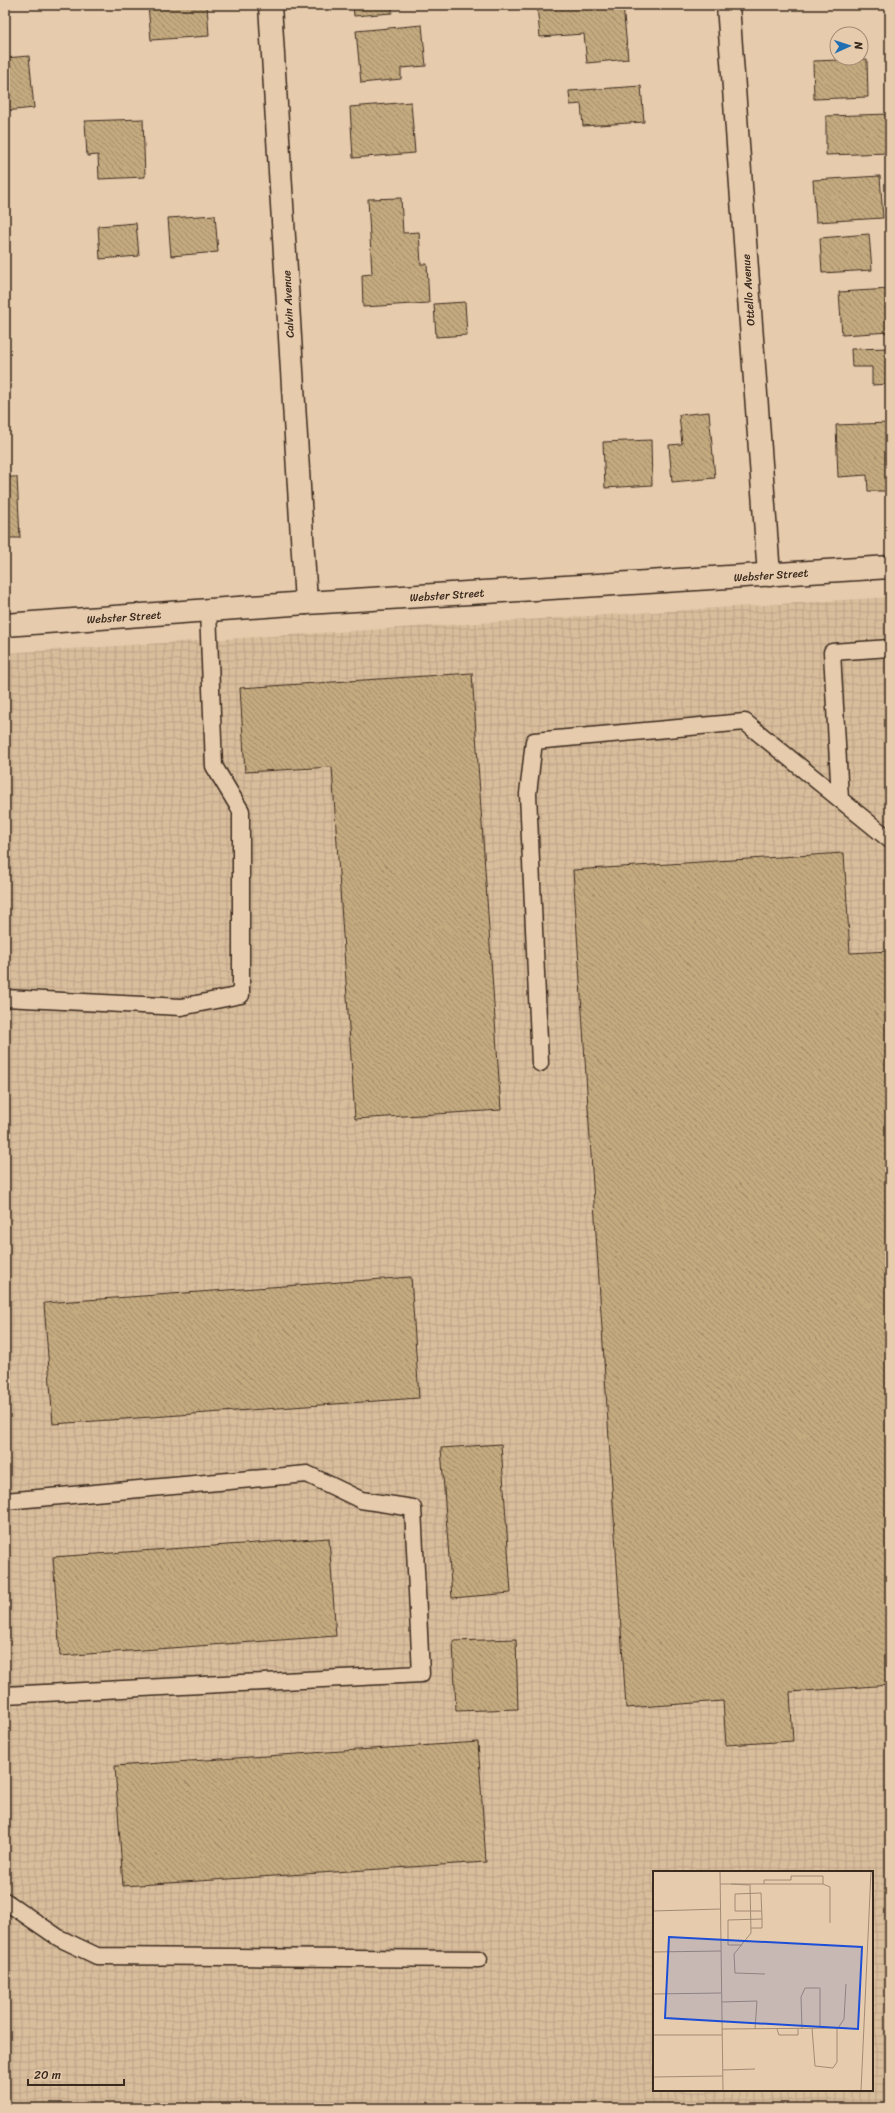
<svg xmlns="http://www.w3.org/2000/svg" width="895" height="2113" font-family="Sriracha,sans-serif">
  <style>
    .industrial { fill: url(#industrial-grid); fill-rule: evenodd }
    .building { fill: url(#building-back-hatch); stroke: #3b2a1e }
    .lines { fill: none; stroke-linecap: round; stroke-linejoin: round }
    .lane-casing { stroke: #3b2a1e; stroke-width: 19 }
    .street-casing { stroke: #3b2a1e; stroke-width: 25 }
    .secondary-casing { stroke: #3b2a1e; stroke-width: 25 }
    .lane { stroke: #e6cbad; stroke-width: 16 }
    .street { stroke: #e6cbad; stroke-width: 22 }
    .secondary { stroke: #e6cbad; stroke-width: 22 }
    .labels { text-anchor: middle; stroke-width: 4; stroke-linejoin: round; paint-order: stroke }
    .street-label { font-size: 11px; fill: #3b2a1e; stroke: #e6cbad }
    .inset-road { fill: none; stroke: #a28b74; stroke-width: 1 }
    .view { fill: #1d4ed8; fill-opacity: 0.15; stroke: #1d4ed8; stroke-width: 2 }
    .inset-edge { fill: none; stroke: #3b2a1e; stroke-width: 2 }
  </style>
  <defs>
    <pattern id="industrial-grid" width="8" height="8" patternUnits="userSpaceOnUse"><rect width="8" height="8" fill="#d9be9c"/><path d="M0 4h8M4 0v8" fill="none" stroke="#bba386"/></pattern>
    <pattern id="building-back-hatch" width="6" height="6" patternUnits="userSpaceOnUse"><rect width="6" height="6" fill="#c4aa7f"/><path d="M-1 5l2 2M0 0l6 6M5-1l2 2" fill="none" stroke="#a08b67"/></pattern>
  </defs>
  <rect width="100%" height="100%" fill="#e6cbad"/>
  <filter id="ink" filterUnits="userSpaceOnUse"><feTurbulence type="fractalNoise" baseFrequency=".025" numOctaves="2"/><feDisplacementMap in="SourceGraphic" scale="8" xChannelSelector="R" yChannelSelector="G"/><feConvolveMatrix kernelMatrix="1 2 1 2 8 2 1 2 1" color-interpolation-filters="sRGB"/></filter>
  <g filter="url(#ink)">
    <path class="industrial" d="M890,597V2108H5V653ZM654,1872H872V2090H654Z"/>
    <path class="building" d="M148,5H207L209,36L151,40Z
      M353,5H392V13L354,16Z
      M537,5H623L628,59L587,63L584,34L540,37Z
      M422,25L426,66L401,68V79L361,83L356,31Z
      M29,56L34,108L5,111V58Z
      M867,59L868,97L814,99L813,61Z
      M641,86L644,122L583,126L581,104L570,105L569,91Z
      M411,102L415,153L353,158L350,107Z
      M890,114V153L826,155V116Z
      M143,119L145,177L99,179L98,155L87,156L85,121Z
      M880,176L883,218L816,222L813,180Z
      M401,198L403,233L419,232L421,264H427L429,303L363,307L362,275L372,274L368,199Z
      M215,215L218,252L171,256L168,218Z
      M136,223L139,256L100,259L98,226Z
      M869,234L872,270L822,273L820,238Z
      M890,289V332L842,335L839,292Z
      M465,302L467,335L436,337L434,304Z
      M890,348V384L872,385V367H852L851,349Z
      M709,412L715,478L672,482L669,445L682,444L679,415Z
      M890,423V491H868L867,475L838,477L836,425Z
      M651,440L652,485L605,488L603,442Z
      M5,477H17L20,538H5Z
      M472,673L501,1110L355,1119L332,767L245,772L240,688Z
      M844,853L850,953L890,951V1685L790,1692L793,1741L726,1745L723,1701L626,1708L573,870Z
      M411,1277L419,1398L53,1424L44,1303Z
      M501,1444L511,1593L452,1598L441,1448Z
      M329,1538L336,1636L60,1656L53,1557Z
      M516,1639L518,1709L456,1711L453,1641Z
      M478,1742L486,1862L123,1886L115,1766Z"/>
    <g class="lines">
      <g class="lane-casing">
        <path id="lane" d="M840,799L832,652L890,648
          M5,998L181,1007L241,995V811L214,766L208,610
          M540,1063L528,794L534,741L745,722L890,840
          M5,1501L307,1474L361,1500L413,1508L421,1674L5,1695
          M5,1901L59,1938L97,1956L479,1959"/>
      </g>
      <g class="street-casing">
        <path id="street" d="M270,5L306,603
          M728,5L769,575"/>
      </g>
      <g class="secondary-casing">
        <path id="secondary" d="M5,625L306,603L890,567"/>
      </g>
      <use href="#lane" class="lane"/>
      <use href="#street" class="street"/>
      <use href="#secondary" class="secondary"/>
    </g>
  </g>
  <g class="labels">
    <g class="street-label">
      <text transform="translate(748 290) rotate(-94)" y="4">Ottello Avenue</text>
      <text transform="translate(288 304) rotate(-93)" y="4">Calvin Avenue</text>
      <text transform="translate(771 575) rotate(-4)" y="4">Webster Street</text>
      <text transform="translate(447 595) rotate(-4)" y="4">Webster Street</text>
      <text transform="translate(124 617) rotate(-4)" y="4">Webster Street</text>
    </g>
  </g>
  <g transform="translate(653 1871)">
    <rect width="220" height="220" fill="#e6cbad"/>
    <path class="inset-road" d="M67,0L70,220M67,13H170L177,16V52M78,13L96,14M97,13L98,62L81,83L82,102L112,103M111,13V9H138V5H170V13M0,40L68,38M98,57H109V48L108,22L82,23V40H108M89,74H75V49L109,48M0,81L68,80M0,123L68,122M69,131L104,130L102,158M159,157L162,195L180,197L184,191V157M69,158L185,157L191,148L193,113M124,158L126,164H145V158M149,158L148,126L152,117H167V157M0,164H69M70,199L102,198M0,206L70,205M208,220L218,0"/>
    <path class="view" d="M16,66L209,76L205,158L12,147Z"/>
    <rect width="220" height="220" class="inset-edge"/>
  </g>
  <rect width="895" height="2113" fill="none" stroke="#e6cbad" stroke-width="20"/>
  <rect x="10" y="10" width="875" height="2093" fill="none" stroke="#3b2a1e" stroke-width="1.5" filter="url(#ink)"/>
  <g transform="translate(849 46) rotate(87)"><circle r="19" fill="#e6cbad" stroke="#a28b74"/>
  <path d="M0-3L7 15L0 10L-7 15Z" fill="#1f6fb2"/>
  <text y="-6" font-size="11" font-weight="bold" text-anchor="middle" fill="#3b2a1e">N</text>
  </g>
  <path d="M28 2079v6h96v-6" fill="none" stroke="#3b2a1e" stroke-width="2"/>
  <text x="34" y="2079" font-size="12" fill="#3b2a1e" stroke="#e6cbad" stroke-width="3" paint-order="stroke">20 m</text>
</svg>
